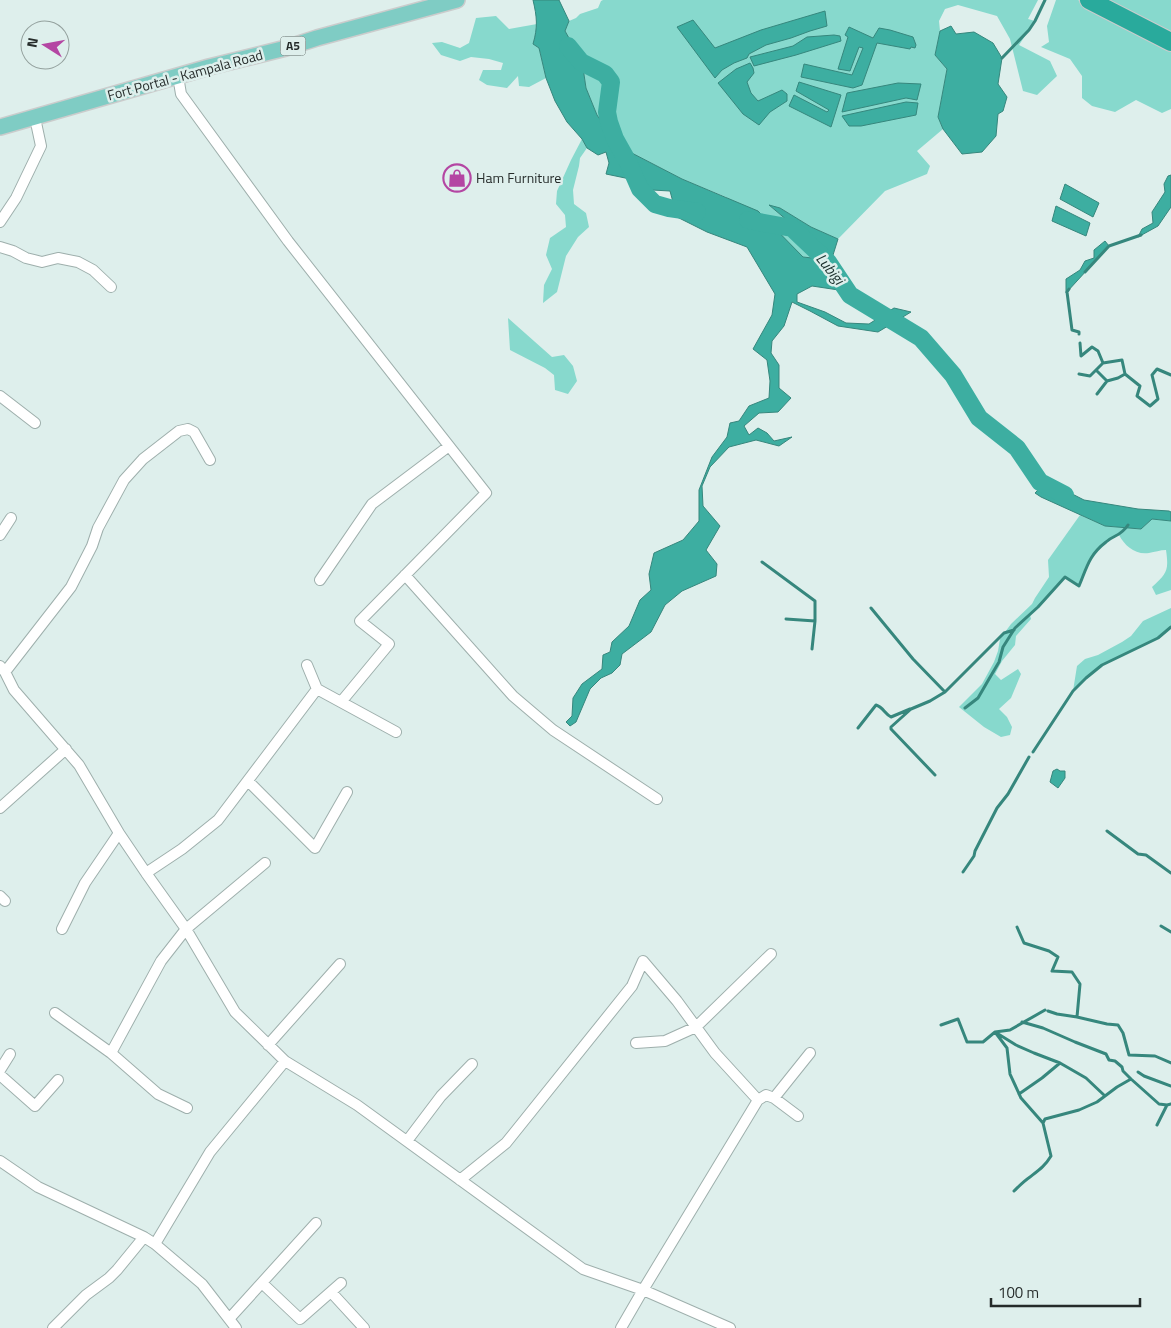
<svg xmlns="http://www.w3.org/2000/svg" width="1171" height="1328" font-family="'Titillium Web',sans-serif">
  <style>
    .green { fill: #87d9cd }
    .water { fill: #3daea1; stroke: #36877d }
    .lines { fill: none; stroke-linecap: round; stroke-linejoin: round }
    .stream { stroke: #36877d; stroke-width: 3 }
    .river { stroke: #3daea1; stroke-width: 18 }
    .street-casing { stroke: #9eafac; stroke-width: 12 }
    .primary-casing { stroke: #cbcccc; stroke-width: 18 }
    .highway-casing { stroke: #cbcccc; stroke-width: 20 }
    .street { stroke: #fff; stroke-width: 10 }
    .primary { stroke: #7fccc4; stroke-width: 15 }
    .highway { stroke: #29aa9c; stroke-width: 18 }
    .labels { text-anchor: middle; stroke-width: 5; stroke-linejoin: round; paint-order: stroke }
    .shield { fill: #deefec; stroke: #5c6664; stroke-width: 1 }
    .shield-label { font-size: 12px; font-weight: bold; fill: #252b2a }
    .street-label { font-size: 14px; fill: #252b2a; stroke: #deefec }
    .poi-label { font-size: 14px; fill: #252b2a; stroke: #deefec; text-anchor: start }
    .water-label { font-size: 15px; font-style: italic; fill: #1a2e2b; stroke: #deefec }
  </style>
  <rect width="100%" height="100%" fill="#deefec"/>
  <path class="green" d="M603,0H1038L1028,19L1035,21L1019,45L1050,61L1057,76L1037,95L1023,91L1010,39L997,16L958,5L945,9L939,21L940,31L935,55L947,69L938,117L943,129L917,151L930,166L927,174L885,191L838,239L811,227L780,208L770,206L807,237L819,249L821,259L803,257L726,197L682,179L626,150L610,134L597,115L586,88L582,61L565,31L569,21L576,18L580,14L598,8L601,1Z
    M1056,0H1078L1154,39L1171,49V109L1162,113L1136,100L1115,112L1092,106L1082,98V76L1070,59L1041,47L1049,42L1047,26Z
    M1107,0H1171V34Z
    M496,16L509,29L537,24L536,33L533,44L539,48L546,78L529,87L519,86L518,76L507,88L487,85L479,80L483,70H501L503,63L489,59L471,57L460,61L441,55L432,43L442,42L460,48L469,43L476,18Z
    M582,139L587,148L580,158L579,166L573,190L574,204L586,213L589,227L578,237L566,256L557,292L543,303L544,285L552,269L546,255L550,238L566,227L565,215L556,204L557,191L571,160Z
    M508,318L552,357L564,355L573,366L577,381L568,394L555,390L554,375L545,368L510,350Z
    M1080,515L1105,526L1141,529L1152,519L1171,521V590L1156,595L1152,587C1167,573 1169,571 1166,550C1160,550 1155,552 1149,553C1135,555 1125,546 1119,535L1107,540L1091,557L1079,586L1065,578L1038,607L1030,615L1031,619L1016,636L1015,645L1002,661L995,674L1001,680L1018,669L1021,674L1011,698L999,709L1007,717L1012,727L1010,735L1001,737L984,727L959,707L982,684L994,662L998,651L1000,639L1011,624L1032,604L1035,598L1049,577L1048,560Z
    M1171,608V627L1158,638L1102,665L1073,691L1077,666L1085,659L1098,655L1122,642L1131,636L1143,621Z"/>
  <path class="water" d="M533,0H559L569,21L565,31L582,61L586,88L597,115L610,134L626,150L682,179L758,211L803,257L821,259V251L807,237L769,205L780,208L811,227L838,239L833,255L842,279L852,292L812,286L797,294V302L825,312L846,323L869,324L894,308L911,312L878,332L838,326L810,311L792,302L784,326L772,341L771,353L779,365V388L791,398L778,412L759,413L744,426L749,435L758,428L767,433L774,441L792,437L779,446L756,440L729,447L710,467L702,486L703,506L720,526L706,550L717,564L716,576L682,591L665,605L651,632L622,654L620,665L612,673L601,678L590,689L576,722L570,726L566,722L572,716L573,698L582,684L602,669L603,655L610,652L612,642L629,626L640,600L651,590L649,574L654,553L683,540L699,521V490L712,457L727,437L730,423L739,421L749,406L769,398L770,381L767,360L753,349L772,315L775,294L747,247L707,232L677,217L670,191L652,190L630,179L606,174L609,163L606,152L598,155L587,148L582,139L567,122L555,101L546,78L539,48L533,44C538,27 537,17 533,0Z
    M825,11L827,26L810,31L791,38L766,45L749,54L747,58L734,63L722,70L715,78L677,27L693,20L715,48L761,30Z
    M951,26L956,34L974,32L993,43L1002,58L998,84L1007,97L1003,111L998,114L996,136L982,152L962,154L943,129L938,117L947,69L935,55L940,31Z
    M849,27L873,38L879,28L890,30L913,37L916,45L915,48L911,47L910,49L877,43L862,85L853,88L801,77L804,64L852,75L863,48L859,47L850,71L838,69L848,37L845,35Z
    M834,35L840,36L841,41L796,55L754,66L750,57L793,46L807,37Z
    M750,63L753,68L754,73L747,82L751,93L758,101L782,90L787,94V101L770,112L759,125L743,114L718,83L736,69Z
    M799,82L841,95L831,127L789,106L794,95L827,112L829,110L796,91Z
    M898,83L921,84L917,100L906,98L842,112L847,93Z
    M906,102L918,103L916,115L861,126H849L842,116Z
    M1171,175V207L1158,226L1138,237L1142,229L1153,223L1152,212L1165,192L1164,184L1168,176Z
    M1065,184L1099,203L1093,217L1060,199Z
    M1056,206L1090,223L1086,236L1052,221Z
    M1105,241L1109,246L1066,293V279L1080,270L1085,261L1094,258V250Z
    M1047,481L1084,500L1138,509L1169,511L1171,512V521L1152,519L1141,529L1105,526L1041,497L1035,493Z
    M1057,769L1060,771H1065V778L1058,788L1050,782L1053,771Z"/>
  <g class="lines">
    <path class="stream" d="M1002,58L1029,30L1035,21L1045,0
      M1085,272L1109,246L1141,235
      M1069,289L1067,292L1072,330L1079,332V334
      M1080,343L1081,356L1092,347L1098,351L1103,363L1122,360L1125,374L1140,386L1137,396L1150,406L1158,399L1152,375L1157,369L1171,375
      M1097,371L1107,381L1097,394
      M1079,374L1090,376L1103,363
      M1107,381L1118,378L1125,374
      M762,562L815,601V621L812,649
      M871,608L913,659L945,692
      M786,619L815,621
      M965,708L978,698L989,679L999,662L1003,647L1015,628L1038,607L1065,577L1079,586C1087,567 1089,555 1106,542C1115,534 1120,537 1128,525
      M858,728L876,705C883,707 885,714 891,717L910,709
      M1033,752L1073,691L1086,678L1102,665L1158,638L1171,627
      M935,775L891,729V727L911,709L930,701L945,692L1004,633L1014,630
      M1107,831L1138,854L1146,855L1171,873
      M963,872L974,856L975,851L997,808L1008,794L1029,757
      M1161,926L1171,932
      M1017,927L1024,943L1049,951L1058,957L1052,971L1072,972L1080,984L1077,1017L1107,1024L1118,1025L1123,1033L1129,1055L1155,1056L1171,1063
      M1048,1011L1057,1014L1077,1017
      M1022,1022L1043,1028L1075,1042L1106,1054L1109,1060L1115,1061L1122,1067L1123,1071L1131,1079L1159,1104L1167,1105
      M941,1025L958,1019L967,1042H983L995,1032L1010,1030L1045,1010
      M1138,1072L1144,1076L1171,1086
      M1019,1094L1042,1078L1060,1063
      M1043,1123L1021,1098L1010,1074L1007,1048L995,1032L1016,1045L1034,1053L1060,1063L1086,1078L1105,1096
      M1157,1125L1167,1105L1171,1104
      M1014,1191C1019,1186 1024,1181 1030,1177C1039,1170 1045,1166 1051,1156L1043,1123L1045,1119L1079,1110L1097,1102L1117,1087L1131,1079"/>
    <path class="river" d="M568,46L581,62L605,74L611,82L607,112L609,122L615,139L629,164L640,189L655,204L669,208L697,212
      M748,220L792,228L828,262L850,295L921,338L953,375L979,418L1017,448L1040,482L1065,495"/>
    <g class="street-casing">
      <path id="street" d="M178,76L181,94L288,241L486,493L360,621L389,644L341,702
        M0,222L16,198L41,146L35,118
        M0,247L13,251L26,258L42,262L58,258L78,262L93,270L111,287
        M0,396L35,423
        M0,535L11,518
        M405,575L513,696L553,730L657,799
        M320,580L372,504L449,446
        M307,665L317,689L396,732
        M0,666L5,672L14,690L79,765L119,833L146,873L186,929L235,1012L285,1061L357,1105L583,1269L643,1290L730,1328
        M5,672L71,587L92,546L98,528L124,480L143,459L179,431L188,429L194,432L210,460
        M248,781L315,848L347,792
        M0,808L66,749
        M146,873L182,849L218,820L317,689
        M0,896L5,901
        M62,929L85,883L119,833
        M55,1013L111,1053L158,1094L187,1108
        M636,1043L665,1041L696,1027L771,954
        M268,1045L340,964
        M111,1053L161,961L186,929L265,863
        M0,1070L10,1054
        M0,1075L35,1106L58,1080
        M774,1098L810,1053
        M407,1141L441,1096L472,1064
        M0,1161L38,1187L144,1237L155,1244L202,1284L236,1328
        M460,1180L506,1143L632,986L643,961L677,1001L715,1053L758,1100
        M155,1244L210,1152L285,1061
        M262,1283L300,1319L341,1283
        M331,1292L364,1328
        M229,1319L316,1223
        M53,1328L86,1295L109,1278L117,1270L144,1237
        M621,1328L643,1290L758,1100L766,1095L774,1098L798,1116"/>
    </g>
    <g class="primary-casing">
      <path id="primary" d="M0,127L209,67L286,48L317,38L457,0"/>
    </g>
    <g class="highway-casing">
      <path id="highway" d="M1089,0L1171,42"/>
    </g>
    <use href="#street" class="street"/>
    <use href="#primary" class="primary"/>
    <use href="#highway" class="highway"/>
  </g>
  <defs>
    <g id="shop-ring" transform="scale(1.4375)"><circle r="9.5" fill="#deefec" stroke="#b446a3" stroke-width="1.5"/><path d="M-5-2.5h2.3a2.7 3.5 0 0 1 5.4 0H5L5.5 6h-11ZM-1.5-2.5h3a1.5 2.3 0 0 0-3 0Z" fill="#b446a3"/></g>
  </defs>
  <g fill-rule="evenodd">
    <use href="#shop-ring" x="457" y="178"/>
  </g>
  <g class="labels">
    <rect class="shield" x="280.5" y="36.5" width="25" height="19" rx="4"/>
    <g class="shield-label">
      <text x="293" y="50">A5</text>
    </g>
    <g class="street-label">
      <text transform="translate(185 75) rotate(-15)" y="5">Fort Portal - Kampala Road</text>
    </g>
    <g class="poi-label">
      <text x="476" y="183">Ham Furniture</text>
    </g>
    <g class="water-label">
      <text transform="translate(830 269) rotate(51)" y="5">Lubigi</text>
    </g>
  </g>
  <g transform="translate(45 45) rotate(281)"><circle r="24" fill="#deefec" stroke="#94a19e"/>
  <path d="M0-4L9 19L0 12L-9 19Z" fill="#b446a3"/>
  <text y="-8" font-size="14" font-weight="bold" text-anchor="middle" fill="#252b2a">N</text>
  </g>
  <path d="M991 1298v8h149v-8" fill="none" stroke="#252b2a" stroke-width="2.5"/>
  <text x="998" y="1298" font-size="15" fill="#252b2a" stroke="#deefec" stroke-width="4" paint-order="stroke">100 m</text>
</svg>
